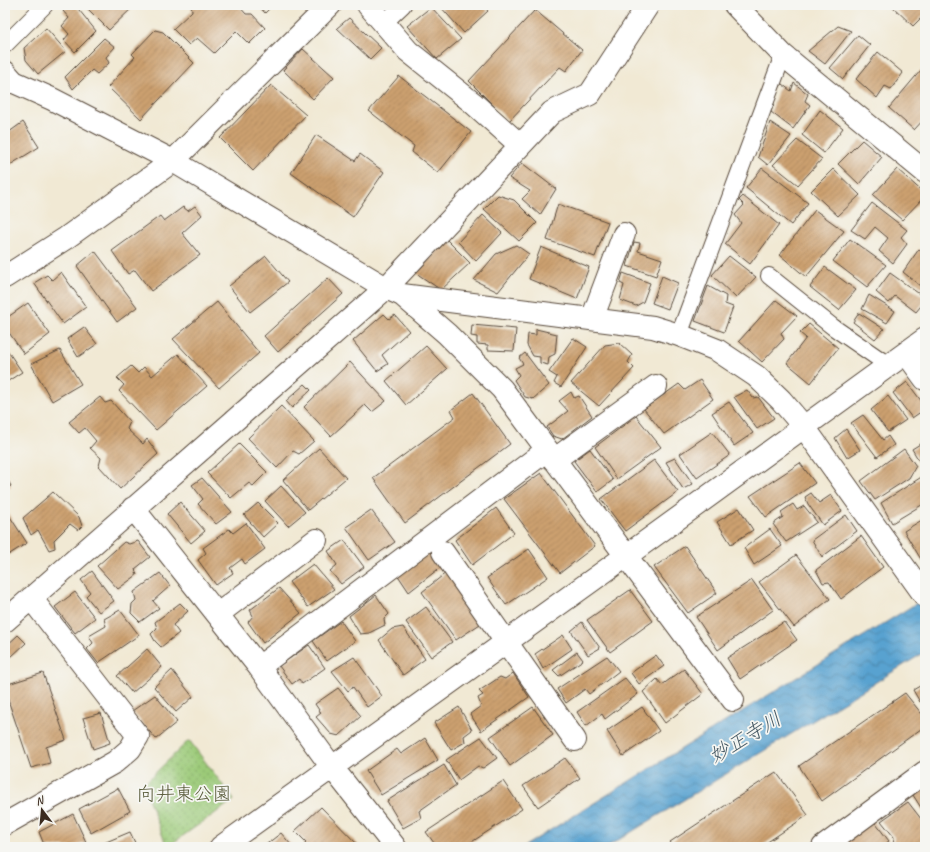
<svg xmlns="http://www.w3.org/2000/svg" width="930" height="852" font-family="Caveat,'Klee One',sans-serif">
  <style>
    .park { fill: url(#park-dots); stroke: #6b7a4b }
    .water { fill: url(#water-waves); stroke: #4a6677 }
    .building { fill: url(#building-hatch) }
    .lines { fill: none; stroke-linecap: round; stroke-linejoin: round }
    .lane-casing { stroke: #564739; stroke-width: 18 }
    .street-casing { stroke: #564739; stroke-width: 24 }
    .lane { stroke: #fff; stroke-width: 16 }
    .street { stroke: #fff; stroke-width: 22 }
    .labels { text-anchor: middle; stroke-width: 3.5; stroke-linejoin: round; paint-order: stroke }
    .park-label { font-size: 19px; fill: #585a39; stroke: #f6f6f2 }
    .water-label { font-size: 20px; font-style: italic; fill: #475a65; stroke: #f6f6f2 }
  </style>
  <defs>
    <pattern id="park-dots" width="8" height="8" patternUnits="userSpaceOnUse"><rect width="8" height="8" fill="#9bca78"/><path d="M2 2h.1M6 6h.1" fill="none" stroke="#80a462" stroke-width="1.8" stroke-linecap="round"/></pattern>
    <pattern id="water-waves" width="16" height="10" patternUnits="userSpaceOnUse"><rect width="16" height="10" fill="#58a2d0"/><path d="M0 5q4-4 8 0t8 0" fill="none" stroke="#4a84a8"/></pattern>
    <pattern id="building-hatch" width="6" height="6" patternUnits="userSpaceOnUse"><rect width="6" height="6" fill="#cca06f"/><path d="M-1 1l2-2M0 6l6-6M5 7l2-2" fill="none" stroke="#a7835b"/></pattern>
  </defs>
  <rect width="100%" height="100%" fill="#f6f6f2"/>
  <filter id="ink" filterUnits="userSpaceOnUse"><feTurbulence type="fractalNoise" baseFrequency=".025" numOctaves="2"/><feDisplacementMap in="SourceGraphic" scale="8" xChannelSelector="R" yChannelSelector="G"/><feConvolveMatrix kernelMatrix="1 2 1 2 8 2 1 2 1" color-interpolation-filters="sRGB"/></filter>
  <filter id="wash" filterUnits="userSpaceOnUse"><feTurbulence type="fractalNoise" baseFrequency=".012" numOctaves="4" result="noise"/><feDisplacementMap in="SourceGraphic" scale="16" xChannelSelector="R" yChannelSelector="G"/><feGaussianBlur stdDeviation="0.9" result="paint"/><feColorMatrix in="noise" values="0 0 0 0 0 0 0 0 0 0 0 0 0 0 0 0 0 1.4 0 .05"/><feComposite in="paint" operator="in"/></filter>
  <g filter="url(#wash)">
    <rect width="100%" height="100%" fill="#f1e9d4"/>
    <path class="park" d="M189,740L234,800L167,847L143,785Z"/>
    <path class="water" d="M925,598V652L607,847H523Z"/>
    <g id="blocks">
      <path class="building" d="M68,5H75L96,31L75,52L64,40L69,34L62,26L69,18L63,11Z
        M84,5H135L109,30Z
        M191,5H238L246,14H252L265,28L249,44L236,31L214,53L197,38L189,45L173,29L192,11Z
        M258,5H273L265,13Z
        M439,5H483L488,11L464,33Z
        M891,5H925V14L913,26Z
        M431,7L461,39L437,59L407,26Z
        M535,10L582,50L566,71L560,67L509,121L469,81Z
        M349,18L381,48L370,59L337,28Z
        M838,26L851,31L825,64L808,51Z
        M46,28L66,51L38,74L26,60L24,48Z
        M155,30L163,32L194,63L141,119L108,87L135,57L132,54Z
        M858,35L870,45L843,79L830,68Z
        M104,38L115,47L106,57L109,63L97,74L92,70L73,89L65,77Z
        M303,49L334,77L313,99L283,70Z
        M878,52L903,73L891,89L885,86L877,98L856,79Z
        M921,70L925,73V118L914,130L889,108Z
        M399,76L471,132L438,173L412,152L414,146L369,111Z
        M794,83L808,94L805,101L810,105L793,129L771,112L778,90L782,84L791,91Z
        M271,85L306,115L253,171L220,138Z
        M820,110L843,128L824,153L802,135Z
        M23,122L39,147L5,168V135Z
        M770,122L791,136L768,165L758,157Z
        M316,135L355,161L360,154L384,172L353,217L291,173Z
        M797,140L822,159L798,185L773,165Z
        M862,140L882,157L859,184L838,164Z
        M522,163L556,189L540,215L522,199L530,191L509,178Z
        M762,168L808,203L791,225L746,188Z
        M833,169L860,195L838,216L811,191Z
        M897,169L925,194V196L902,220L873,195Z
        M498,195L514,200L537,223L519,241L484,209Z
        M743,196L779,225L750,264L725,244L741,223L735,215L744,205L739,200Z
        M872,203L907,230L901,237L907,244L893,263L879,251L888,238L875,227L865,239L851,230Z
        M558,204L608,222L595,257L547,240Z
        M195,206L202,215L182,233L200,255L151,291L135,270L128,274L112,251L160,216L164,221L183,207L188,211Z
        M815,210L844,231L806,277L780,255Z
        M483,215L502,233L476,261L458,242Z
        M850,239L886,265L867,287L833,261Z
        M447,240L470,263L441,290L416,273Z
        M634,242L640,243L638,251L662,259L656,276L627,266Z
        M516,245L529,254L498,292L474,280L496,254Z
        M541,247L589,267L577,299L529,279Z
        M919,249L925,254V290L903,272Z
        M95,251L137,307L117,322L77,266Z
        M266,256L288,282L250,312L229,286Z
        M729,256L756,277L736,298L712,275Z
        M825,267L856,290L839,310L810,287Z
        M61,272L86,307L63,324L34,283L47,275L52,280Z
        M623,273L650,283L643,302L636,306L620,300L624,285L620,283Z
        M890,273L925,298V301L916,312L895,296L889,303L876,292Z
        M662,276L678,283L668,309L652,303Z
        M328,278L343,294L278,352L264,336Z
        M708,286L726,296L725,304L733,307L724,332L695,321Z
        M869,295L895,311L887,323L862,309Z
        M776,300L797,316L781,333L784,339L762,362L739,341Z
        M217,302L259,353L219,388L173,339Z
        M28,303L50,334L24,354L5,327V319Z
        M859,313L884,329L875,339L853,322Z
        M384,314L389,319L395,315L409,331L382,355L388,364L377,371L353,341Z
        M809,324L838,348L811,383L787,363L806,338L800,333Z
        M472,325L516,329L514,351L488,350V345L477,344V337L471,336Z
        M84,327L97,344L78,357L67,339Z
        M536,329L557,334L555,354L549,357L548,365L540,363V357L533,356L527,345L528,334L536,335Z
        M573,338L587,347L561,387L554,383L557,377L549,372Z
        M619,343L632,355L628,362L634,368L599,406L571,383L605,345Z
        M426,346L447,369L406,405L386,381Z
        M5,347L22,372L5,383Z
        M60,350L81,384L52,401L31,364Z
        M525,353L549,385L533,399L525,397L514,380L519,375L515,368L523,364L519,358Z
        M178,354L207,386L156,430L119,391L124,385L117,378L131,366L138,373L144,367L152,376Z
        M350,362L386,401L372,412L365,405L331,436L304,407Z
        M700,380L713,399L664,434L644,409L679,384L685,390Z
        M907,382L925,406V409L912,418L893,393Z
        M305,384L311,390L292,408L286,401Z
        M747,390L753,398L758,397L774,418L757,429L734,397Z
        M571,392L574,398L579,396L592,416L562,439L553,436L547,427L568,411L559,401Z
        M473,393L510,444L405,523L373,478L455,417L451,410Z
        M888,396L906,420L888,432L871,410Z
        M100,397L105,403L111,401L130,422L127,429L143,444L147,439L158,454L120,489L99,466L101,458L90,448L96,441L85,428L79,433L69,422Z
        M729,402L753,433L734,446L712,413Z
        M281,406L314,441L299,454L293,451L277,468L248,438Z
        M863,415L883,440L888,436L894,445L877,457L851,423Z
        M636,416L661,447L617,479L595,447Z
        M846,429L860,450L847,458L835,438Z
        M712,432L730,455L697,478L680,454Z
        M925,441V471L912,449Z
        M239,444L267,472L253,486L249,483L231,498L207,473Z
        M319,448L346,478L308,510L283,480Z
        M590,449L613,480L597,492L574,461Z
        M904,449L916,466L909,478L875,500L861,481Z
        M675,458L693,484L683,489L666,462Z
        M654,460L678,492L625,531L601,499Z
        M800,463L815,483L766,517L750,496Z
        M541,473L595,546L560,573L504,499Z
        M5,475L11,486L5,489Z
        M923,476L925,479V503L892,523L881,503Z
        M202,478L232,512L216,524L198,504L203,499L192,485Z
        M281,486L305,512L288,526L265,501Z
        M53,492L79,517L82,526L78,530L70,524L54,540L55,548L49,550L38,530L31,535L23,518Z
        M811,493L819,503L831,495L842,511L823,525L808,504L805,497Z
        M180,502L205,531L191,543L167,514Z
        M258,503L278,523L263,537L244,515Z
        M793,504L797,510L804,506L817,522L786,542L773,524L783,517L781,512Z
        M496,508L514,533L472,565L455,540Z
        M739,508L753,530L731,544L717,522Z
        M5,509L27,543L5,557Z
        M371,510L395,542L369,560L346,527Z
        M846,515L857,531L822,557L812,540Z
        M925,518V559L922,561L904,531Z
        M246,523L265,549L245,564L242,559L230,568L233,573L216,585L198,560L206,553L203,548L229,529L233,533Z
        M770,529L782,546L754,565L744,548Z
        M861,536L883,567L841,599L829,582L823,583L816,570Z
        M344,540L364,567L341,584L330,571L337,565L328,551Z
        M138,541L150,557L135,569L137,575L118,589L97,566L124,542L129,544Z
        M685,546L717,593L688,613L654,567Z
        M529,549L548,577L506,605L487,578Z
        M431,550L442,566L409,592L397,574Z
        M796,555L830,599L794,627L759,582Z
        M313,564L334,589L308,607L289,582Z
        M92,571L114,601L99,612L86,596L90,592L81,580Z
        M447,572L480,624L456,640L422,592Z
        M160,573L170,586L153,601L159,608L140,622L131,613L132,604L136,600L134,592Z
        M752,580L773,610L718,650L696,617Z
        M279,588L301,613L263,643L248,622L253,616L250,610Z
        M630,590L653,621L610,652L587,620Z
        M75,592L95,618L75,633L55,607Z
        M376,595L389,614L384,619L385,625L369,633L360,634L349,616Z
        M180,603L188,611L173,625L179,633L161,647L155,641L151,634L157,628L155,622Z
        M426,607L452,642L431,657L406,622Z
        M120,610L139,635L98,663L87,649L93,643L89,636L106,626L104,619Z
        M341,621L355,641L327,661L313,641Z
        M582,622L600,648L588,655L571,631Z
        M784,622L797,640L740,679L727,658Z
        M403,627L425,659L403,675L379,640L392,629Z
        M18,635L26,643L11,657L5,650V647Z
        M563,635L572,649L543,669L535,654Z
        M309,645L325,668L302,684L299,679L292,684L279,666Z
        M147,649L162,667L132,693L117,676Z
        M577,652L583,660L559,676L553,670Z
        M656,655L664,666L639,684L631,673Z
        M607,656L619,671L589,694L585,689L566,703L557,689Z
        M354,657L382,696L367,707L353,687L348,691L332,671Z
        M684,669L703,694L665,723L643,692L657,679L662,685Z
        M172,670L193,697L176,712L154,687Z
        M43,673L66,740L46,747L50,763L31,768L5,691V685Z
        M513,673L529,697L481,731L470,714L481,706L478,698L483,695L479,691L500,677L505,679Z
        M625,678L638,694L605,719L602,714L586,726L577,712Z
        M925,683V699L920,702L913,690Z
        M338,688L361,716L339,736L331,734L316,717L321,713L315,704Z
        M905,693L925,718V726L822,801L799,766Z
        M155,695L177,722L156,739L132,711Z
        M459,707L472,730L464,736L465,742L451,750L434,723Z
        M533,707L553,735L510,766L490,737Z
        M642,707L659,731L623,756L607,731Z
        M101,713L110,743L93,749L83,718Z
        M481,737L497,758L483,768L478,766L459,780L446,760Z
        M425,738L438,760L381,795L366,771L397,749L401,754Z
        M565,758L580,778L538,807L523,786Z
        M444,765L456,785L419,811L421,818L403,828L387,801Z
        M776,772L808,815L760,847H674L670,842Z
        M503,781L522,809L464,847H437L426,832Z
        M925,786V814L913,795Z
        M118,788L130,811L91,833L79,809Z
        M908,802L925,824V843L919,847H893L894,837L881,821Z
        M321,807L360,847H301L306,842L295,831Z
        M73,814L86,842L74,847H45L39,832Z
        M873,820L889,841L881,847H845L842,843Z
        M130,832L137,847H100L99,845Z
        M281,833L292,846L291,847H263Z"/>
    </g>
  </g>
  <g filter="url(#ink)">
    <use href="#blocks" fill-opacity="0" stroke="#564739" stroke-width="1"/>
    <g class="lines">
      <g class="lane-casing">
        <path id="lane" d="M384,23L403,5
          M5,45L45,5
          M769,276L833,327L888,365
          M679,335L783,55"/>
      </g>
      <g class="street-casing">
        <path id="street" d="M368,5L408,51L473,103L520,145
          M735,5L783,55L925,172
          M5,72L14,82L52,99L173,161L386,288L402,295L653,327L679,335L717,350L756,376L781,400L804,427L925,596
          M5,277L66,238L173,161L330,5
          M402,295L447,334L502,389L733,700
          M592,319L624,234
          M906,353L925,379
          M554,460L656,386
          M133,508L259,667L331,766L395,847
          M443,552L575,740
          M218,614L316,540
          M5,621L386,288L552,112L590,94L648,5
          M259,667L547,450
          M5,824L115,762L130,749L138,736L31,598
          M221,847L626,556L925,339
          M823,847L925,772"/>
      </g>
      <use href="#lane" class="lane"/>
      <use href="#street" class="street"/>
    </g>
  </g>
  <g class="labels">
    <g class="park-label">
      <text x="184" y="800">向井東公園</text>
    </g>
    <g class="water-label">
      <text transform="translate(745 737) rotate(-31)" y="7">妙正寺川</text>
    </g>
  </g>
  <rect width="930" height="852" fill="none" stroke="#f6f6f2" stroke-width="20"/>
  <g transform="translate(42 810) rotate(344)" stroke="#f6f6f2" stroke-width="3" paint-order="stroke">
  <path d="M0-3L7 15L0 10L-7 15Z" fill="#3b2a1e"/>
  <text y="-6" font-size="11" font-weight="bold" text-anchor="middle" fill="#3b2a1e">N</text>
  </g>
</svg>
